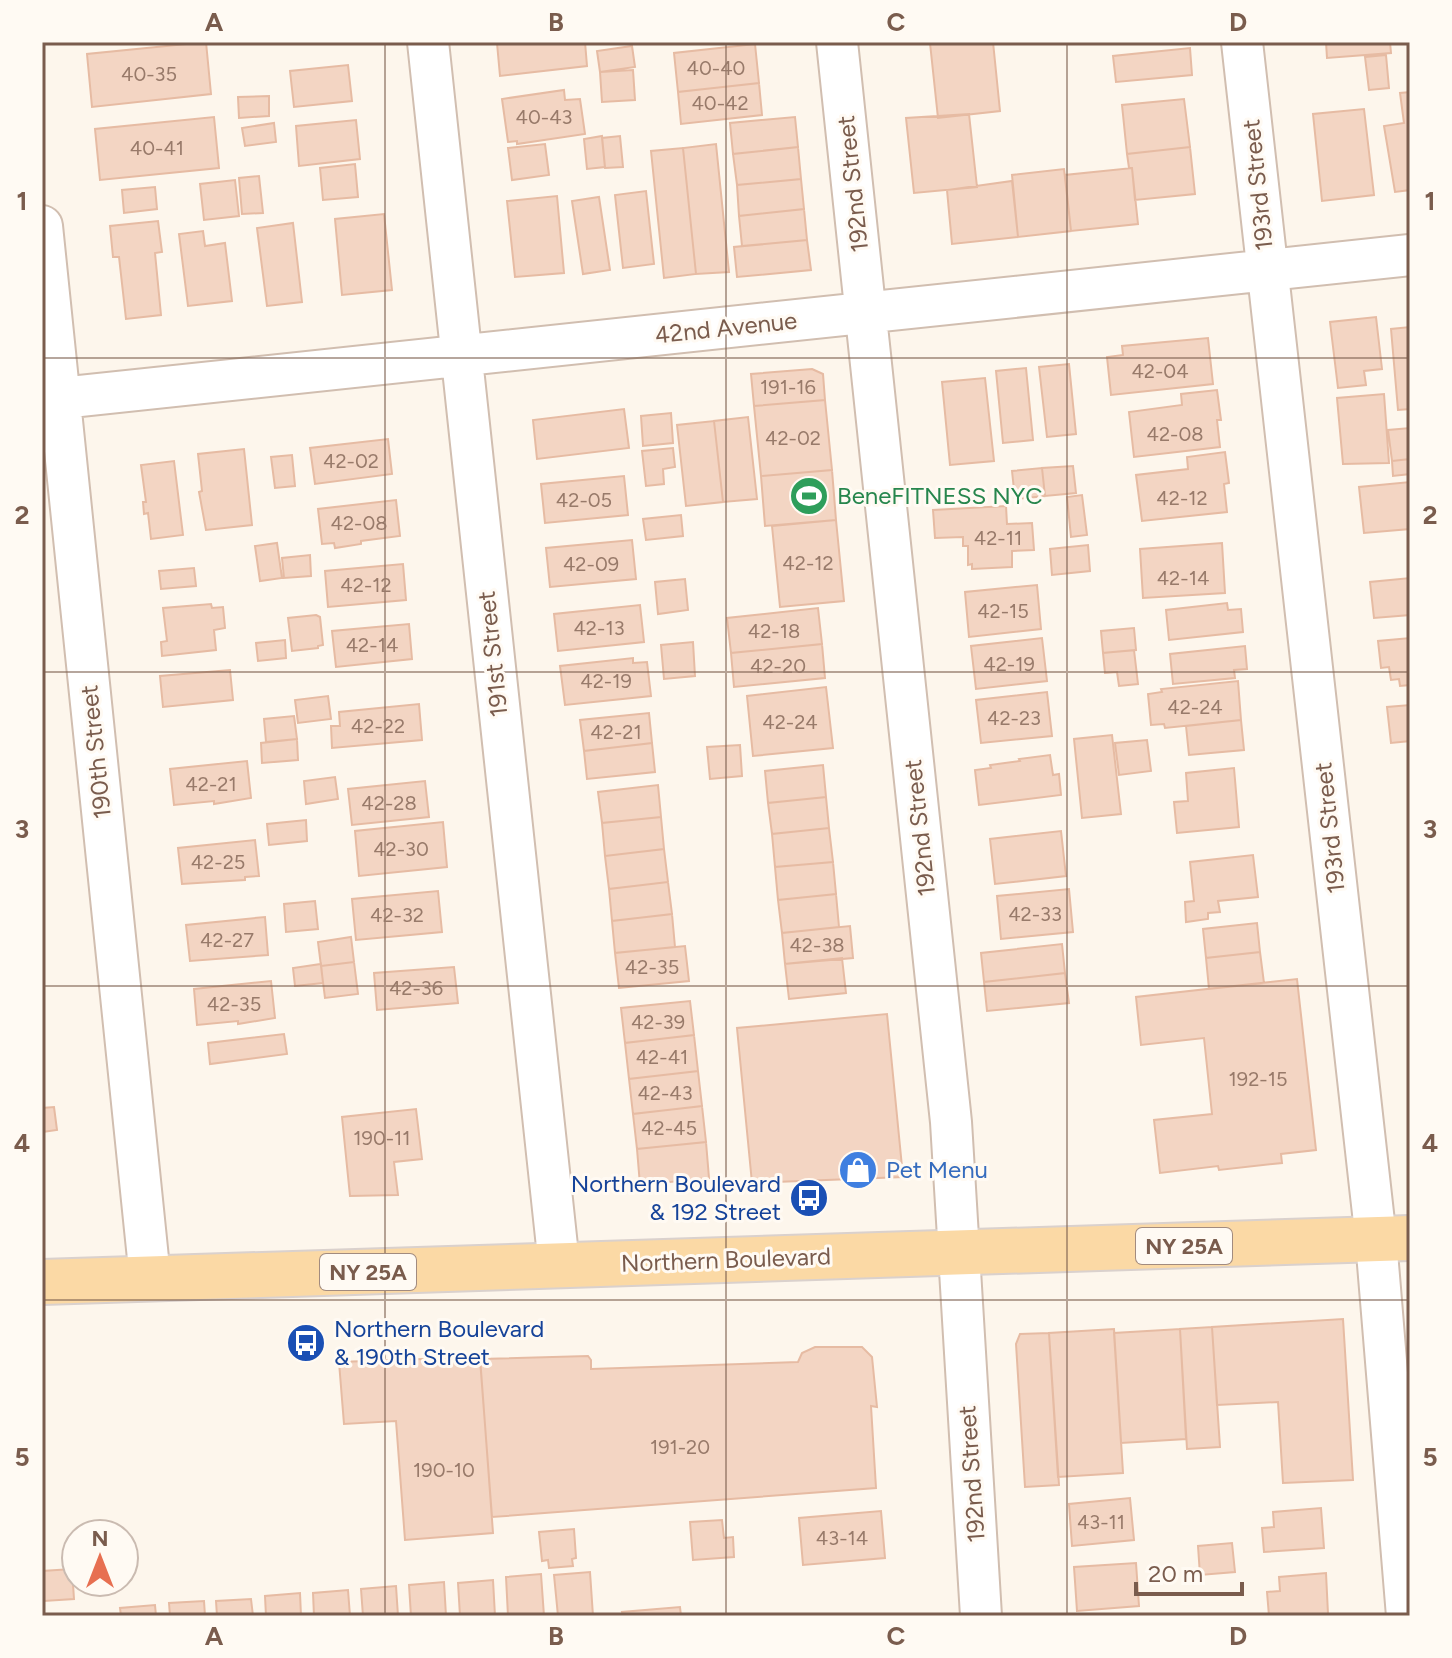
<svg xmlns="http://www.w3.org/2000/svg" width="1452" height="1658" font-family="Figtree,sans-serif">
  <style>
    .building { fill: #f3d5c3; stroke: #e6bba3; stroke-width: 2 }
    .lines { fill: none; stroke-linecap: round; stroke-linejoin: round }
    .minor-casing { stroke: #d1beb0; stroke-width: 44 }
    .primary-casing { stroke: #dad1cd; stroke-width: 48 }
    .minor { stroke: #fff; stroke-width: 40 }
    .primary { stroke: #fbd9a5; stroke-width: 44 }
    .grid { fill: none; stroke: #7a5c4d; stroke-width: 2; stroke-opacity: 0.55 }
    .labels { text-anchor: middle; stroke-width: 6; stroke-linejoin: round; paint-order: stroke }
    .number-label { font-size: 20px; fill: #987a6a }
    .shield { fill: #fffaf3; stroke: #a28b7f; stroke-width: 2 }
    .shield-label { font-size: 22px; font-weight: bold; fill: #7a5c4d }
    .street-label { font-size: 24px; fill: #7a5c4d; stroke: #fffaf3 }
    .leisure-label { font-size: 24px; fill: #27864d; stroke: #fffaf3; text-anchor: start }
    .shop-label { font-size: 24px; fill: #366cbe; stroke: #fffaf3; text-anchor: start }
    .transit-label { font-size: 24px; fill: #164399; stroke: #fffaf3; text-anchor: end }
    .neatline { fill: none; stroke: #7a5c4d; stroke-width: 3 }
    .grid-label { font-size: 26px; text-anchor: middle; font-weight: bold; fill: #7a5c4d }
  </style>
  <rect width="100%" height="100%" fill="#fdf6ec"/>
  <path class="building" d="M206,42L211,94L92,107L87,54Z
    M585,42L587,66L500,76L497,43Z
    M942,42H993L1000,111L938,118L930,43Z
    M1326,42H1390L1391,53L1327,58Z
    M755,44L759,83L678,92L674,53Z
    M632,46L635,67L600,72L597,51Z
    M1190,48L1192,75L1116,82L1113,56Z
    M1386,55L1389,88L1369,90L1365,57Z
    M348,65L352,101L294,107L290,71Z
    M633,70L635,100L602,102L600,72Z
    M759,83L762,115L681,124L678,92Z
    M564,90L565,100L580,99L585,134L517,144V141L508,142L502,99Z
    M1410,92V190L1395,192L1384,126L1404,123L1400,93Z
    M269,96V116L239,118L238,97Z
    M1184,99L1190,147L1127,154L1122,105Z
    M1364,109L1374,195L1322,201L1313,114Z
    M969,114L977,187L914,193L906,118Z
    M214,117L219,168L100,180L95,129Z
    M795,117L798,147L733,154L730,123Z
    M356,120L360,159L299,166L296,126Z
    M274,123L276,142L245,146L242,128Z
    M602,136L605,167L587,169L584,139Z
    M620,136L623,167L605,168L602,138Z
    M545,144L549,175L512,180L508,148Z
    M716,144L729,272L696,274L683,148Z
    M798,147L801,179L737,185L733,154Z
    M1190,147L1195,194L1135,200L1132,168H1129L1127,154Z
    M683,148L696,274L664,278L651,151Z
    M355,164L358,197L323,200L320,168Z
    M1132,168L1138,224L1071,231L1065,175Z
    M1064,169L1071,231L1018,237L1012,175Z
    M259,176L263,213L242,214L239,178Z
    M801,179L804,209L739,216L737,185Z
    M235,180L239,216L204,220L200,184Z
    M1012,181L1018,237L952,244L947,190Z
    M155,187L157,209L124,213L122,190Z
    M646,191L654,264L623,268L615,195Z
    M557,196L564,273L515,277L507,201Z
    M599,197L610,270L583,274L572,201Z
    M804,209L807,240L742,246L739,216Z
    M384,214L392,290L342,295L335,219Z
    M158,221L162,252L155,253L161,315L126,319L119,257H113L110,226Z
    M293,223L302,302L267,306L257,228Z
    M203,231L205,246L225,243L232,301L188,306L179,234Z
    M807,240L811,270L737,277L734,247Z
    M1376,317L1382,369L1364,371L1366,385L1338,388L1330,322Z
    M1410,327V409L1398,410L1391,329Z
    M1208,338L1213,384L1111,395L1107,357L1123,355L1122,346Z
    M1069,364L1076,434L1047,437L1039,367Z
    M1026,368L1033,440L1003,443L996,371Z
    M812,369L823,374L825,400L754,406L751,374Z
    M985,378L994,461L950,465L942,382Z
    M1217,390L1221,420H1217L1220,447L1134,457L1129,412L1182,405L1181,394Z
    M1384,394L1389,463L1343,464L1337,398Z
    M825,400L832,470L761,476L754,406Z
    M624,409L629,448L537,459L533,420Z
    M671,413L673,443L643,446L641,416Z
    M748,417L757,499L723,502L714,421Z
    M714,421L723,502L686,506L677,425Z
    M1410,428V459L1392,461L1388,430Z
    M388,439L392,474L315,484L310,448Z
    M673,448L675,467L663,469L664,484L646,486L642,451Z
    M244,449L252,525L206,530L199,492L202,491L198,454Z
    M1225,452L1229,483L1224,484L1227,512L1142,521L1136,475L1188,469L1187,457Z
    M292,455L295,486L275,488L271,457Z
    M1410,459V474L1393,476L1392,461Z
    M174,461L183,535L151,539L148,513L144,514L143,502H146L141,465Z
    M1073,466L1076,493L1045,496L1042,468Z
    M1042,468L1045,496L1015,499L1012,471Z
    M832,470L836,520L765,526L761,476Z
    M624,476L628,515L545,523L541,484Z
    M1410,482V529L1364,533L1359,487Z
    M1082,495L1087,535L1071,537L1067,497Z
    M396,500L400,536L361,541V544L335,548L334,543L322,544L318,509Z
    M1006,506L1007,524L1032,523L1034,550L1012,551V567L972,569V564L968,565V546H963V537L935,538L933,510Z
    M681,515L683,536L646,540L643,519Z
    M836,520L844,601L780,607L772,526Z
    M632,540L636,579L550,587L546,548Z
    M277,543L282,578L260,581L255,546Z
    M1222,543L1225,593L1143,598L1140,549Z
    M1088,545L1090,571L1052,575L1050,549Z
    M310,555L311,576L284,578L282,558Z
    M403,564L406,600L328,607L325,571Z
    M194,568L196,586L161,589L159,571Z
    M1410,578V615L1374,618L1370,582Z
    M685,579L688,610L658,614L655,582Z
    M1037,585L1041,629L969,637L965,592Z
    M1227,603L1228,610L1241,609L1243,632L1169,640L1166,610Z
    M211,604L212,608L223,607L225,628L214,630L216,650L162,656L161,642L167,641L163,608Z
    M640,605L644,642L558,651L554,614Z
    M818,608L822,644L731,653L727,618Z
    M316,615L320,617L323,645L318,646V648L292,651L288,618Z
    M409,624L412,659L336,667L332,631Z
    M1134,628L1136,650L1103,653L1101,631Z
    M1042,638L1047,681L976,689L971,646Z
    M1410,638V685L1400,686L1399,679L1391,680L1389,667L1381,668L1378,641Z
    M285,640L286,658L258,661L256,643Z
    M693,642L695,676L664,679L661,645Z
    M822,644L825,678L734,687L731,653Z
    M1245,646L1247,669L1234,670L1235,678L1173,684L1170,654Z
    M1134,650L1138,684L1119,686L1117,672L1105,673L1103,653Z
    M633,658V663L647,662L651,696L565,705L560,666Z
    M230,670L233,700L163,707L160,676Z
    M1238,681L1241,720L1165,728L1164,724L1151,725L1148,694L1162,692L1161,689Z
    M826,687L833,748L753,756L747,696Z
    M1047,692L1052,736L981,743L976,700Z
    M328,696L331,719L298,723L295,700Z
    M419,704L422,740L332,748L331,726H340L339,712Z
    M1410,705V741L1391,743L1387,707Z
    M649,713L652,743L584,751L580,720Z
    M294,716L297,739L266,742L264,719Z
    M1241,720L1244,750L1189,755L1186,726Z
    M1112,735L1121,814L1082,818L1074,739Z
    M297,739L298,760L262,763L261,743Z
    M1147,740L1151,771L1119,775L1115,743Z
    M652,743L655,772L587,779L584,751Z
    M740,745L742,776L710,779L707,747Z
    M1050,755L1053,775L1059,774L1061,795L979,805L975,770L991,768L990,765L1020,761L1019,759Z
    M247,761L251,798L214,804V801L174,805L170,769Z
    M823,765L826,797L768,803L765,771Z
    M1234,768L1239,827L1177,833L1174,802L1188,801L1186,773Z
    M335,777L338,799L306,804L304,781Z
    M425,781L429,817L352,825L348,789Z
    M658,785L661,817L602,823L598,792Z
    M826,797L829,828L772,834L768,803Z
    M661,817L664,849L605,856L602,823Z
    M306,820L307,841L269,845L267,824Z
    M443,822L447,867L359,876L355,831Z
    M829,828L833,862L775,867L772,834Z
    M1061,831L1066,876L995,884L990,839Z
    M255,840L259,876L245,877V880L182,884L178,848Z
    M664,849L668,882L609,889L605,856Z
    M1253,855L1258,897L1218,901L1220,912L1208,913V919L1186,922L1185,902L1194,901L1190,862Z
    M833,862L836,894L778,900L775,867Z
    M668,882L672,914L612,921L609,889Z
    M1069,889L1073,932L1001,939L997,896Z
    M438,891L442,932L356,940L352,899Z
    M836,894L839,927L782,933L778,900Z
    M315,901L318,929L286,932L284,904Z
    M672,914L675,947L615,953L612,921Z
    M265,917L268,955L190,961L186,925Z
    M1257,923L1260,952L1206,958L1203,929Z
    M850,926L853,958L785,964L782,933Z
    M351,937L354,962L321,966L318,942Z
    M1062,944L1065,973L984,982L981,953Z
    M685,946L689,981L619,988L615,953Z
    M1260,952L1264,983L1209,989L1206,958Z
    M842,958L846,993L789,999L785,964Z
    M354,962L358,994L325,998L321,966Z
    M321,964L323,983L295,986L293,968Z
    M454,967L458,1003L377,1010L374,973Z
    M1065,973L1069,1003L987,1011L984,982Z
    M1297,979L1316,1150L1281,1154L1282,1163L1219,1170L1218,1166L1160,1173L1154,1120L1212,1114L1204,1038L1141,1045L1136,997Z
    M271,981L275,1018L238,1024V1021L197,1025L194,989Z
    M690,1001L694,1035L625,1043L621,1008Z
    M887,1014L903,1177L752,1183L737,1028Z
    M284,1034L287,1054L210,1064L208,1043Z
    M694,1035L698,1071L629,1079L625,1043Z
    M698,1071L702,1106L633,1114L629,1079Z
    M702,1106L706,1142L637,1149L633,1114Z
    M54,1107L57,1130L42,1132V1108Z
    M416,1109L422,1159L394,1162L398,1195L350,1196L342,1117Z
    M706,1142L709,1178L640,1185L637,1149Z
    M1343,1319L1353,1480L1283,1483L1278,1402L1217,1405L1212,1327Z
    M1212,1327L1220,1447L1187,1449L1180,1329Z
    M1114,1329L1123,1473L1058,1477L1049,1333Z
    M1180,1329L1186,1439L1121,1443L1114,1333Z
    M1049,1333L1059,1485L1025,1487L1016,1344L1020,1334Z
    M815,1347H862L872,1357L877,1407L871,1406L876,1488L492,1517L480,1359L588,1356L591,1360V1369L798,1362L802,1353Z
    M480,1357L493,1533L405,1540L396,1421L344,1424L339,1362Z
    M1130,1498L1134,1540L1072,1546L1069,1504Z
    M1321,1508L1324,1548L1264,1552L1262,1528L1274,1527L1273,1512Z
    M881,1511L885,1558L803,1565L799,1518Z
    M722,1520L724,1538L733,1537L734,1557L693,1560L690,1522Z
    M574,1529L576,1558L572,1559L573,1566L549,1568L548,1560L542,1561L539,1532Z
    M1232,1543L1235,1572L1200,1575L1198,1546Z
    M1136,1563L1139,1606L1077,1611L1074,1567Z
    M72,1569L74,1599L44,1601L42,1571Z
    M590,1572L593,1616H558L554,1575Z
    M1326,1573L1328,1614L1269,1616L1267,1592L1280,1591L1279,1577Z
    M541,1574L544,1616H508L506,1577Z
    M493,1580L495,1616H460L458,1583Z
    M444,1582L446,1616H411L409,1585Z
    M396,1586L398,1616H363L361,1589Z
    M348,1590L350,1616H314L313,1593Z
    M300,1593L301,1616H266L265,1596Z
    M251,1599L253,1616H217L216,1601Z
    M204,1601L205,1616H170L169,1603Z
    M155,1605L156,1616H121L120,1608Z
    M680,1607L681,1616H623L622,1612Z"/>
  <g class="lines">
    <g class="minor-casing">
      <path id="minor" d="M428,42L559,1265
        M837,42L951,1122L981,1616
        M1242,42L1376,1240L1407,1616
        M42,226L150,1278
        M42,400L1410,255"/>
    </g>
    <g class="primary-casing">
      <path id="primary" d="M42,1282L1410,1238"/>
    </g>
    <use href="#minor" class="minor"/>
    <use href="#primary" class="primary"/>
  </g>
  <path class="grid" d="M385,42V1616M726,42V1616M1067,42V1616M42,358H1410M42,672H1410M42,986H1410M42,1300H1410"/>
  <defs>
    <g id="stadium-disc" transform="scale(2)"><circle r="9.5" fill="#2e9e5b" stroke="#fffaf3"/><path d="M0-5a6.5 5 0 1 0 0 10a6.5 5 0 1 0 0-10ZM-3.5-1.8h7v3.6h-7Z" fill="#fff"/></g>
    <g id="shop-disc" transform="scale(2)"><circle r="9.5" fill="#3f7fe0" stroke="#fffaf3"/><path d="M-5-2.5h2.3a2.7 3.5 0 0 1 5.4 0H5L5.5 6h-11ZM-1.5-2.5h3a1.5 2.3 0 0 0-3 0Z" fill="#fff"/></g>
    <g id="bus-disc" transform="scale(2)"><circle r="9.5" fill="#1a4fb4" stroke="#fffaf3"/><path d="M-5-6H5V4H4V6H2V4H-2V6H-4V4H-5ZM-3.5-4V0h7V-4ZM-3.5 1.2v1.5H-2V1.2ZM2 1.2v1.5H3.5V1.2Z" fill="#fff"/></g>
  </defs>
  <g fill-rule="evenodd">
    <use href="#stadium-disc" x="809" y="496"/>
    <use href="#shop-disc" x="858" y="1170"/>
    <use href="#bus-disc" x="809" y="1198"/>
    <use href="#bus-disc" x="306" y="1343"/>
  </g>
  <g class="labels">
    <g class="number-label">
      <text x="716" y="75">40-40</text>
      <text x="149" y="81">40-35</text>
      <text x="720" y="110">40-42</text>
      <text x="544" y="124">40-43</text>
      <text x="157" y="155">40-41</text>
      <text x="1160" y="378">42-04</text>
      <text x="788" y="394">191-16</text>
      <text x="1175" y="441">42-08</text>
      <text x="793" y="445">42-02</text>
      <text x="351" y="468">42-02</text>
      <text x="1182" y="505">42-12</text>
      <text x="584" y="507">42-05</text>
      <text x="359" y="530">42-08</text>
      <text x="998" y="545">42-11</text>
      <text x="808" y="570">42-12</text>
      <text x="591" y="571">42-09</text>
      <text x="1183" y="585">42-14</text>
      <text x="366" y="592">42-12</text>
      <text x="1003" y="618">42-15</text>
      <text x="599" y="635">42-13</text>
      <text x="774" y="638">42-18</text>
      <text x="372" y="652">42-14</text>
      <text x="1009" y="671">42-19</text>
      <text x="778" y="673">42-20</text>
      <text x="606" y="688">42-19</text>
      <text x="1195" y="714">42-24</text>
      <text x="1014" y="725">42-23</text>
      <text x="790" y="729">42-24</text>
      <text x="378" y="733">42-22</text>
      <text x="616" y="739">42-21</text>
      <text x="211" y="791">42-21</text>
      <text x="389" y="810">42-28</text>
      <text x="401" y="856">42-30</text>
      <text x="218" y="869">42-25</text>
      <text x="1035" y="921">42-33</text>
      <text x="397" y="922">42-32</text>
      <text x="227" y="947">42-27</text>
      <text x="817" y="952">42-38</text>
      <text x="652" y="974">42-35</text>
      <text x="416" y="995">42-36</text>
      <text x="234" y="1011">42-35</text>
      <text x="658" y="1029">42-39</text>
      <text x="662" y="1064">42-41</text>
      <text x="1258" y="1086">192-15</text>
      <text x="665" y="1100">42-43</text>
      <text x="669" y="1135">42-45</text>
      <text x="382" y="1145">190-11</text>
      <text x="680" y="1454">191-20</text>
      <text x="444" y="1477">190-10</text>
      <text x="1101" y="1529">43-11</text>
      <text x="842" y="1545">43-14</text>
    </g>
    <g class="shield">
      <rect x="1136" y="1228" width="96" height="36" rx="6"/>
      <rect x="320" y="1254" width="96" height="36" rx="6"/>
    </g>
    <g class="shield-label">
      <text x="1184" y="1254">NY 25A</text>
      <text x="368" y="1280">NY 25A</text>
    </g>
    <g class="street-label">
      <text transform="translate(853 184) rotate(-96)" y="8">192nd Street</text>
      <text transform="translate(1258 185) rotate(-96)" y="8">193rd Street</text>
      <text transform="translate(726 328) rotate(-6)" y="8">42nd Avenue</text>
      <text transform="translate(493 654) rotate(-96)" y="8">191st Street</text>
      <text transform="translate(96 752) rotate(-96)" y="8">190th Street</text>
      <text transform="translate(920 828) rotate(-96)" y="8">192nd Street</text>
      <text transform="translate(1330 828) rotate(-96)" y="8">193rd Street</text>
      <text transform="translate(726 1260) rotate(-2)" y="8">Northern Boulevard</text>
      <text transform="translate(972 1474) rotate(-94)" y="8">192nd Street</text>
    </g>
    <g class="leisure-label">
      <text x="837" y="504">BeneFITNESS NYC</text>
    </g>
    <g class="shop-label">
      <text x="886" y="1178">Pet Menu</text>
    </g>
    <g class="transit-label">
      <text x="781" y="1192">Northern Boulevard<tspan x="781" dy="28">&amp; 192 Street</tspan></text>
      <text x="334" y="1337" text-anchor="start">Northern Boulevard<tspan x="334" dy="28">&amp; 190th Street</tspan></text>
    </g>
  </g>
  <rect width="1452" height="1658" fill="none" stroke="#fffaf3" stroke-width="88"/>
  <g transform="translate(100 1558)"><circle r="38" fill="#fffaf3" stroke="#cabbb1" stroke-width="2"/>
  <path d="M0-6L14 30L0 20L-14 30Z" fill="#e76f51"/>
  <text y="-12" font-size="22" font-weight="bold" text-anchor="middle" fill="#7a5c4d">N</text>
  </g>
  <path d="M1136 1582v12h106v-12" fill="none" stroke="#7a5c4d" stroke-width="4"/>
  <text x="1148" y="1582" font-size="24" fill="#7a5c4d" stroke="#fffaf3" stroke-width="6" paint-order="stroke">20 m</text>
  <rect x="44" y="44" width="1364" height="1570" class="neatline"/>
  <g class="grid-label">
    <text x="214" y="31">A</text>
    <text x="556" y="31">B</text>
    <text x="896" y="31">C</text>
    <text x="1238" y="31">D</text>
    <text x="22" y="210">1</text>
    <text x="1430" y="210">1</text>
    <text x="22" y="524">2</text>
    <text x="1430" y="524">2</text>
    <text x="22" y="838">3</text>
    <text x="1430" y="838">3</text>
    <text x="22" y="1152">4</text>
    <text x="1430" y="1152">4</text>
    <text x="22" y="1466">5</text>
    <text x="1430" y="1466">5</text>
    <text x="214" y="1645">A</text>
    <text x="556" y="1645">B</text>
    <text x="896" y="1645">C</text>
    <text x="1238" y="1645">D</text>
  </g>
</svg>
